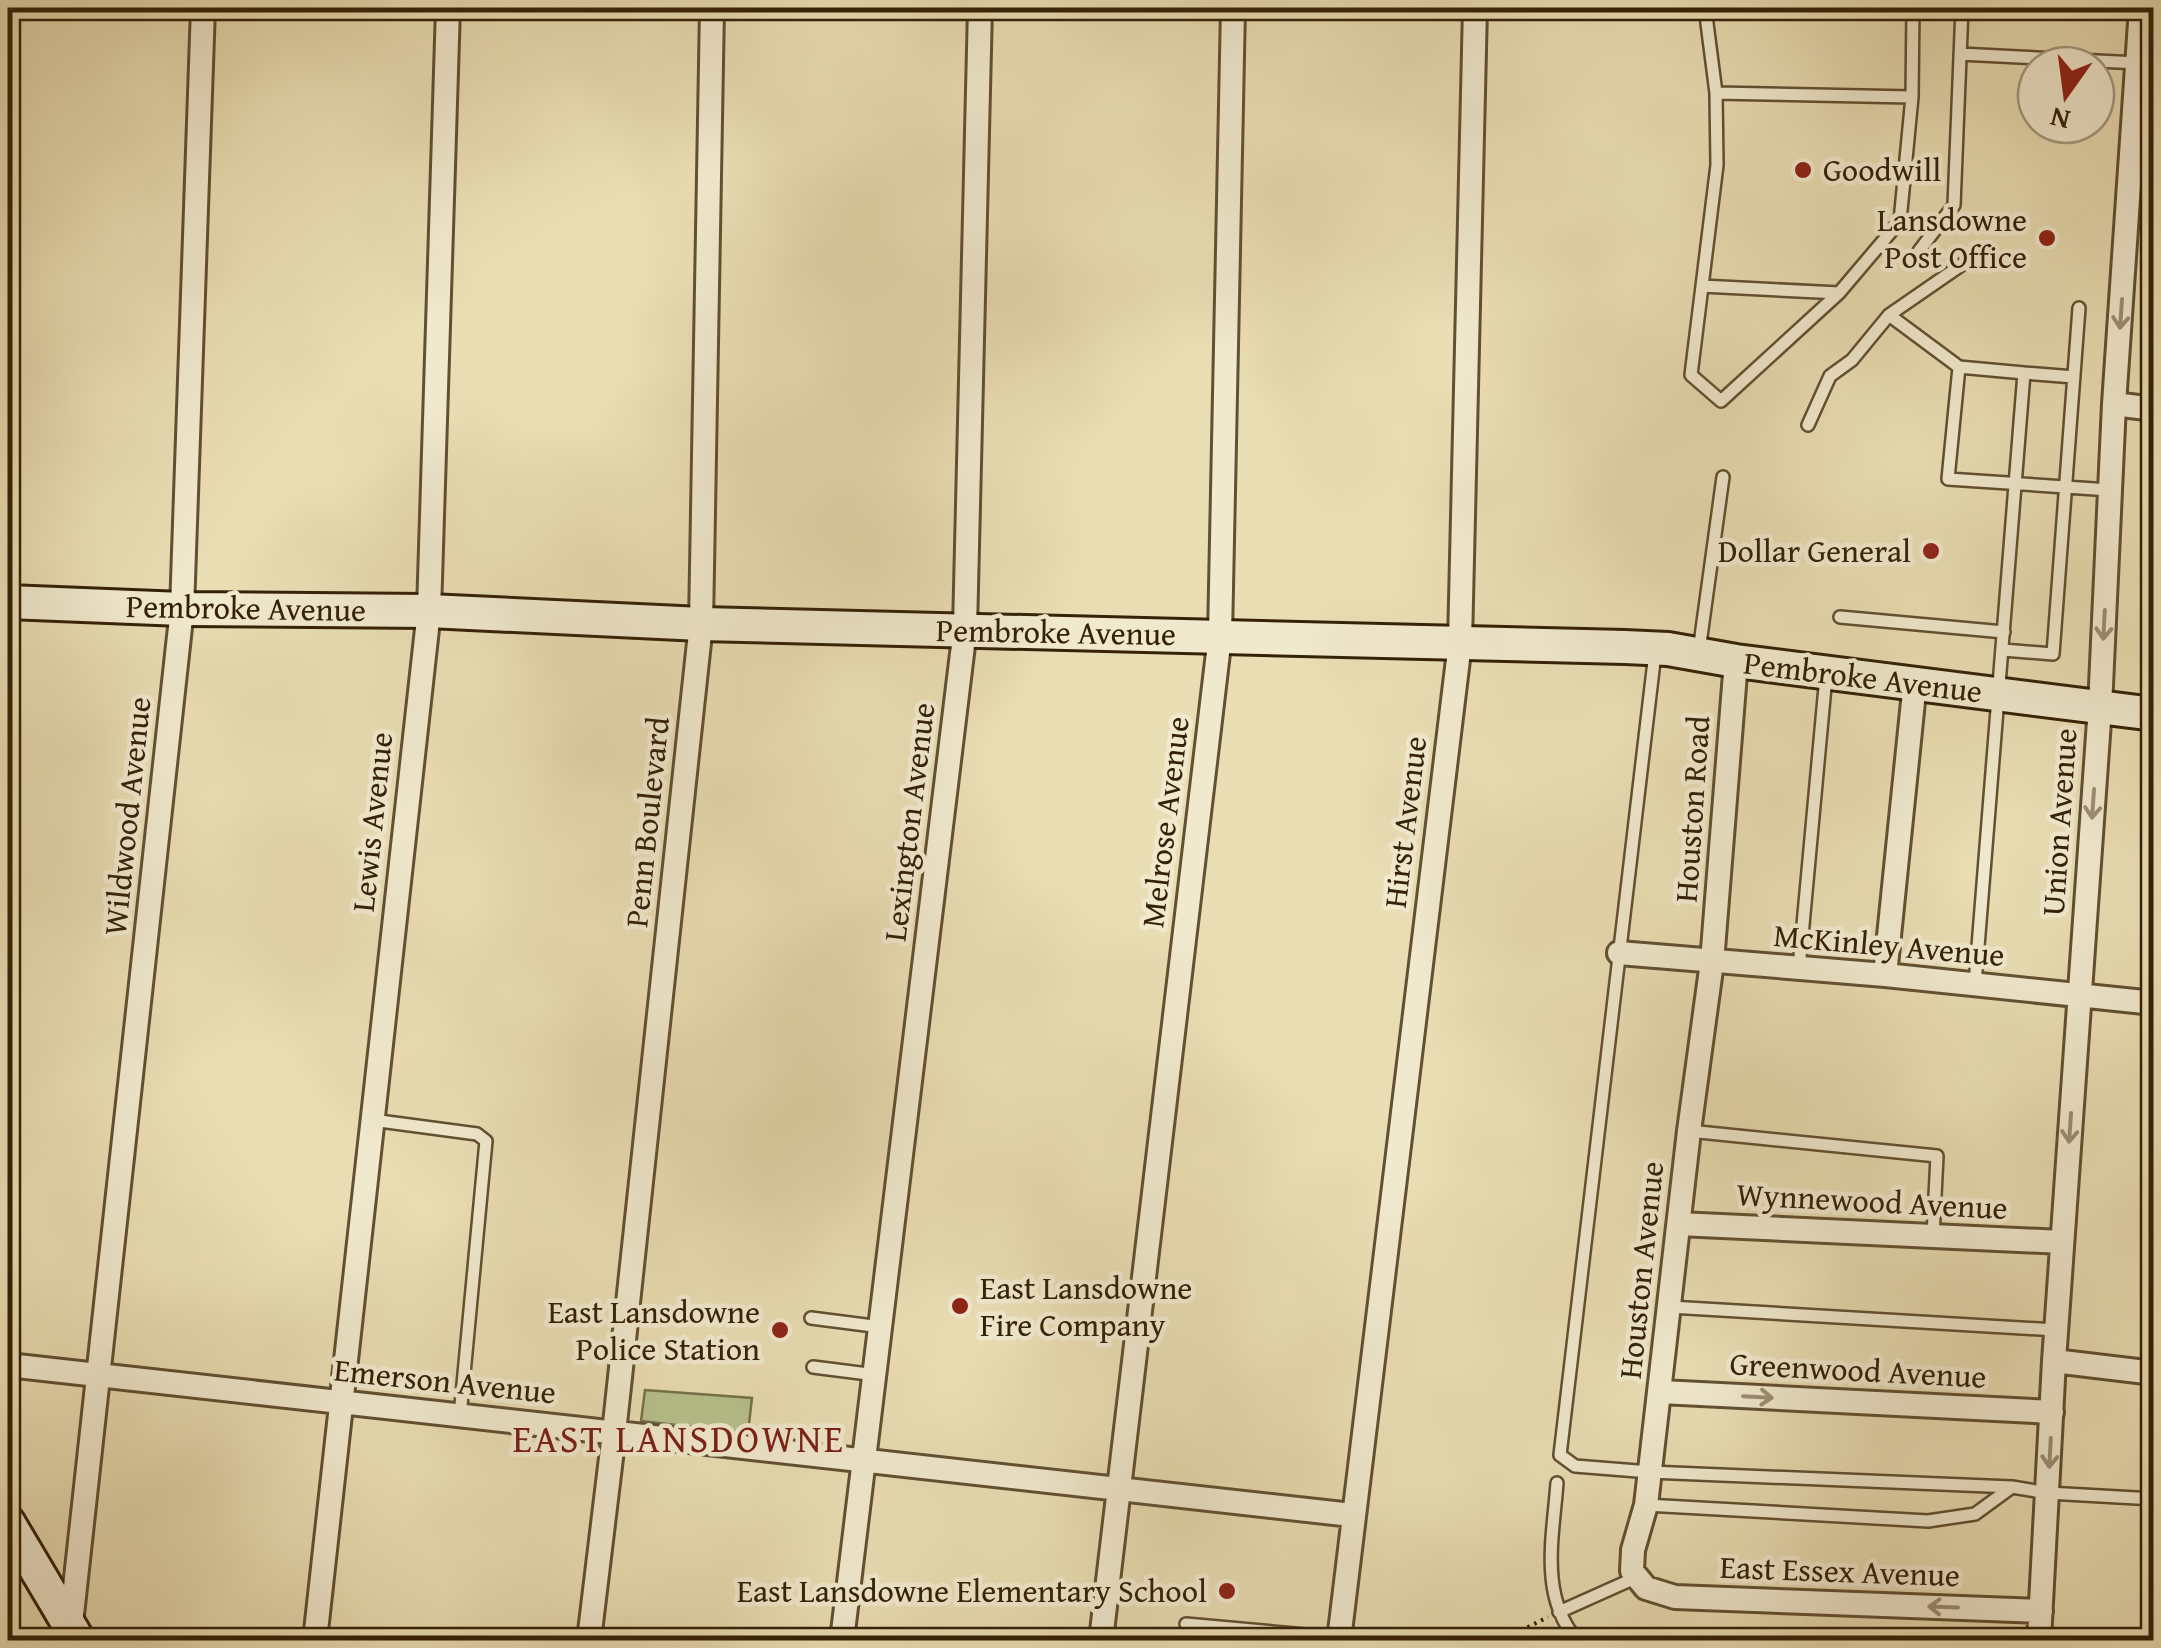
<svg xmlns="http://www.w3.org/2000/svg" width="2161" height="1648" font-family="'Gentium Book Plus',serif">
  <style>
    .green { fill: #b6c18c; stroke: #757149; stroke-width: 2.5 }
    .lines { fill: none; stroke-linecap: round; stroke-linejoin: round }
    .lane-casing { stroke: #615031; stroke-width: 16 }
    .street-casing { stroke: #615031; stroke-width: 28 }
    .secondary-casing { stroke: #342106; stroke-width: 38 }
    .path { stroke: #342106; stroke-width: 4; stroke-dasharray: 2.5 5; stroke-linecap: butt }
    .lane { stroke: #f1e9ce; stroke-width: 11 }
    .street { stroke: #f1e9ce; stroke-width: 22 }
    .secondary { stroke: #f1e9ce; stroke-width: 32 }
    .oneway { stroke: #9c8f74 }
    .poi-dot { fill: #8f2418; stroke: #f1e9ce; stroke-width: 4 }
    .labels { text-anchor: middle; stroke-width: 9; stroke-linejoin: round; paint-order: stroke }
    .poi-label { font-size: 32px; fill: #342106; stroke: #f1e9ce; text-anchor: end }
    .street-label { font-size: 32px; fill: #342106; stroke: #f1e9ce }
    .quarter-label { font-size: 38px; letter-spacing: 2.5px; fill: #7a1f14; stroke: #f1e9ce }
  </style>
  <rect width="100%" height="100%" fill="#e9ddb3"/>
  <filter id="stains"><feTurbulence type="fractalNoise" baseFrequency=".002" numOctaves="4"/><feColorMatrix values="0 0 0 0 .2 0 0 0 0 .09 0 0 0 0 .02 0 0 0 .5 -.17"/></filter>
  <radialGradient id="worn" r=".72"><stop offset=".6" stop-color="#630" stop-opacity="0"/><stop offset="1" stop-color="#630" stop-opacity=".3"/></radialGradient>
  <path class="green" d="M645,1390L752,1398L748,1433L641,1421Z"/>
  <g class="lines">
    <g class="lane-casing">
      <path id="lane" d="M1705,8L1716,93L1912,97L1913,8
        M1960,54L2138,63
        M1716,93L1717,165L1691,375L1721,401L1839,293L1900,221L1912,97
        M1919,251L1954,205L1962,8
        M1702,286L1839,293
        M1959,367L1889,315L1973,257
        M2024,373L1959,367L1948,479L2110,490
        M1808,425L1830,376L1852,360L1889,315
        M1840,617L2004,632
        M2003,650L2053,654L2079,308
        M1699,651L1723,477
        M1655,653L1560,1455L1575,1466L1650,1472L2012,1487L2048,1493L2154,1499
        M1799,968L1826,676
        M1975,984L2024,373L2074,377
        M372,1120L477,1134L486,1141L460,1416
        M1689,1131L1937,1156L1933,1236
        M1670,1307L2056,1330
        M811,1318L881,1327
        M813,1367L876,1375
        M1557,1483C1553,1537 1539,1596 1577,1640
        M1646,1505L1928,1521L1975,1514L2012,1487
        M1559,1612L1635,1578
        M1186,1624L1339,1638
        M8,1640H15"/>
    </g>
    <g class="street-casing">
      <path id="street" d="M2114,404L2154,409
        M1736,661L1712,962L1689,1131L1646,1505L1633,1550L1632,1571L1646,1588L1675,1597L2041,1611
        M1619,953L1885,975L2154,1003
        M1885,975L1915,682
        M1679,1224L2062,1242
        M2054,1361L2154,1373
        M8,1365L1352,1515
        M1661,1392L2052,1412
        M70,1633L182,609L203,8
        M315,1640L429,611L448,8
        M589,1640L614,1433L701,624L712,8
        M842,1640L965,629L980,8
        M1101,1640L1220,636L1233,8
        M1339,1640L1460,643L1475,8
        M2039,1640L2054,1361L2100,707L2114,404L2141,8"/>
    </g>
    <g class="secondary-casing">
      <path id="secondary" d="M8,602L182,609L429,611L701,624L1625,647L1668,649L1736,661L2154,714
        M8,1522L78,1640"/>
    </g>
    <path class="path" d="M1511,1640L1512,1635L1548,1617"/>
    <use href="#lane" class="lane"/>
    <use href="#street" class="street"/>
    <use href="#secondary" class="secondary"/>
  </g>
  <defs><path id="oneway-shaft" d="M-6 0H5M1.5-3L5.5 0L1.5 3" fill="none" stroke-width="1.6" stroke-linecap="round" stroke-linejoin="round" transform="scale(2.5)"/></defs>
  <g class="oneway">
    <use href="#oneway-shaft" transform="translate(2121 314) rotate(94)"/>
    <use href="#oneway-shaft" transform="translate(2104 625) rotate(93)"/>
    <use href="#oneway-shaft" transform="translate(2093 804) rotate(94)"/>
    <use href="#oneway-shaft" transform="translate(2070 1128) rotate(94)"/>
    <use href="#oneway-shaft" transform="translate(1758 1397) rotate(3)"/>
    <use href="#oneway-shaft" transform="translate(2050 1453) rotate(93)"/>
    <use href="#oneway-shaft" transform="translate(1943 1607) rotate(-178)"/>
  </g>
  <g class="poi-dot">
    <circle cx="1803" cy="170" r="10"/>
    <circle cx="2047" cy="238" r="10"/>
    <circle cx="1931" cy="551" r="10"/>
    <circle cx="960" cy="1306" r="10"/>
    <circle cx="780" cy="1330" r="10"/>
    <circle cx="1227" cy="1591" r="10"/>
  </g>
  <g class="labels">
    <g class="poi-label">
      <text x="1823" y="181" text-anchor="start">Goodwill</text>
      <text x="2027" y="231">Lansdowne<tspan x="2027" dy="37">Post Office</tspan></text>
      <text x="1911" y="562">Dollar General</text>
      <text x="980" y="1299" text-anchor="start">East Lansdowne<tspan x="980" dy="37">Fire Company</tspan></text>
      <text x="760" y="1323">East Lansdowne<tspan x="760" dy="37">Police Station</tspan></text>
      <text x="1207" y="1602">East Lansdowne Elementary School</text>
    </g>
    <g class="street-label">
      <text transform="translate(246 608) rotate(1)" y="11">Pembroke Avenue</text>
      <text transform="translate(1056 632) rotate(1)" y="11">Pembroke Avenue</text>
      <text transform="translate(1863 677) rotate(7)" y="11">Pembroke Avenue</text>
      <text transform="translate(1692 809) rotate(-86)" y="11">Houston Road</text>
      <text transform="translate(127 816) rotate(-84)" y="11">Wildwood Avenue</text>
      <text transform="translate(372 822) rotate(-84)" y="11">Lewis Avenue</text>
      <text transform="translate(647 822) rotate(-84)" y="11">Penn Boulevard</text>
      <text transform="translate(909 822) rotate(-83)" y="11">Lexington Avenue</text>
      <text transform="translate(1165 822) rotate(-83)" y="11">Melrose Avenue</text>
      <text transform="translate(1405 822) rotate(-83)" y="11">Hirst Avenue</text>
      <text transform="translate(2059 822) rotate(-86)" y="11">Union Avenue</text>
      <text transform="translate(1889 945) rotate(5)" y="11">McKinley Avenue</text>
      <text transform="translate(1872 1201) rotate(3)" y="11">Wynnewood Avenue</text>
      <text transform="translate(1641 1270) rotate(-84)" y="11">Houston Avenue</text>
      <text transform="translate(1858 1370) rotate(3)" y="11">Greenwood Avenue</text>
      <text transform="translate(445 1381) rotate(6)" y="11">Emerson Avenue</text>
      <text transform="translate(1840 1571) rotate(2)" y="11">East Essex Avenue</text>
    </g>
    <g class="quarter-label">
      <text x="679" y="1452">EAST LANSDOWNE</text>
    </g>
  </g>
  <rect width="2161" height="1648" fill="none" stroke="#e9ddb3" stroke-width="40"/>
  <rect x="10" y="10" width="2141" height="1628" fill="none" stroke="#342106" stroke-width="5"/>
  <rect x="20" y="20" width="2121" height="1608" fill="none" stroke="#342106" stroke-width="2.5"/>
  <g transform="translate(2066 95) rotate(194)"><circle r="48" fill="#f1e9ce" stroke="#a5997e" stroke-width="2.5"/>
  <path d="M0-8L18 38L0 25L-18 38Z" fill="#8f2418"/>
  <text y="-15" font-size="28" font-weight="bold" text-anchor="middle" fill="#342106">N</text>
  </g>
  <rect width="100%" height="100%" filter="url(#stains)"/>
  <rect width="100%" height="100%" fill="url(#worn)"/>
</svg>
